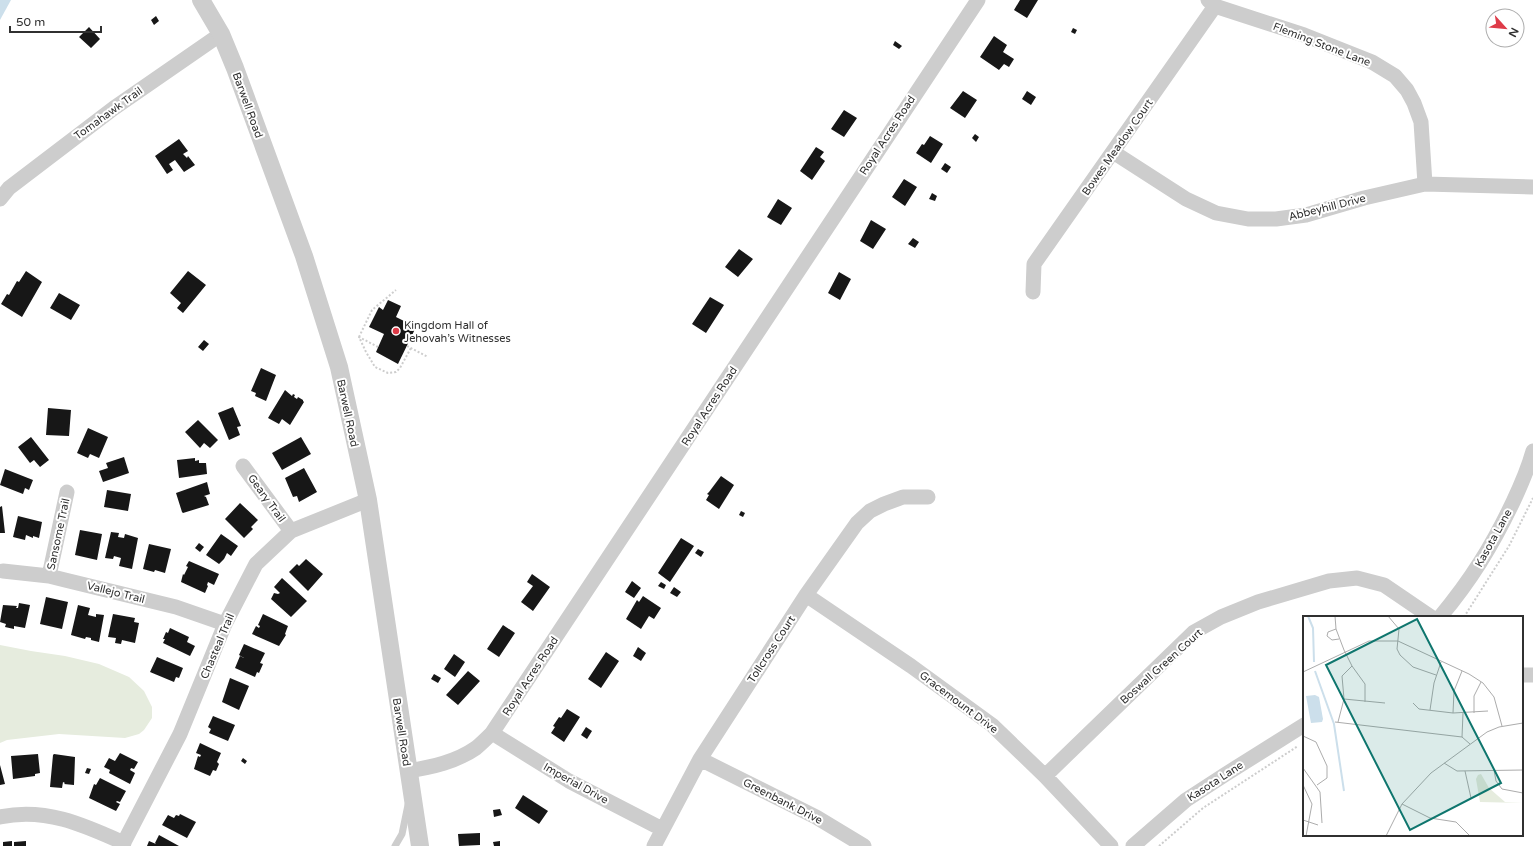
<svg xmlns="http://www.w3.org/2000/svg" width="1533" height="846" font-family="'Varela Round',sans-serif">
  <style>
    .green { fill: #e6ecde }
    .water { fill: #ccdfeb }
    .building { fill: #171717 }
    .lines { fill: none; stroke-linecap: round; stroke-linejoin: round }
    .path { stroke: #cdcdcd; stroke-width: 2; stroke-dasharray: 2 2; stroke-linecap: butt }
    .service { stroke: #cdcdcd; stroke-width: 7 }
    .minor { stroke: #cdcdcd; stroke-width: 15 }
    .tertiary { stroke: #cdcdcd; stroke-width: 18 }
    .poi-dot { fill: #de3b48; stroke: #fff; stroke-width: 1.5 }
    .labels { text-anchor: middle; stroke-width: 4; stroke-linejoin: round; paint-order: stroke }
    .street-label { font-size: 11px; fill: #303030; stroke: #fff }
    .poi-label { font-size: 11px; fill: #303030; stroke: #fff; text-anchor: start }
    .inset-river { fill: none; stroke: #ccdfeb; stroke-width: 2 }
    .inset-road { fill: none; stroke: #acacac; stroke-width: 1 }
    .view { fill: #0f766e; fill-opacity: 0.15; stroke: #0f766e; stroke-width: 2 }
    .inset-edge { fill: none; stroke: #303030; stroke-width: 2 }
  </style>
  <rect width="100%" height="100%" fill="#fff"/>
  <path class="green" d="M0,645L31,651L65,656L99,664L129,677L144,691L152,707V718L144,730L139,734L125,738L59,734L7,740L0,743Z"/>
  <path class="water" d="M0,0H11L0,20Z"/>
  <path class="building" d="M1020,0H1038L1027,18L1014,10Z
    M156,16L159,21L154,25L151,20Z
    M89,27L100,39L91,48L79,37Z
    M1073,28L1077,30L1075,34L1071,32Z
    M994,36L1007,45L1003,52L1014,59L1009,67L1004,64L999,70L980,57Z
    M895,41L902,46L899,49L893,45Z
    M963,91L977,100L965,118L950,108Z
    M1027,91L1036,97L1031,105L1022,99Z
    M844,110L857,118L844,137L831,129Z
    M975,134L979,137L976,142L972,138Z
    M930,136L943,144L931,163L916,153L922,144L924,145Z
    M179,139L188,151L183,154L187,158L188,156L195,165L184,172L175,160L169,164L173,170L167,174L155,156Z
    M816,147L824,152L820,157L825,161L812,180L800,171Z
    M945,163L951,167L947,173L941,169Z
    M904,179L917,187L905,206L892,197Z
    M932,193L937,196L935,201L929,199Z
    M778,199L792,208L781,225L767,217Z
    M871,220L886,229L873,249L860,241Z
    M913,238L919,242L915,248L908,244Z
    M739,249L753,259L738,277L725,267Z
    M26,271L42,282L22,317L1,304L7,294L9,295L17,281L19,282Z
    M188,271L206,285L183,313L177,308L181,303L170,293Z
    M839,272L851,279L840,300L828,293Z
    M59,293L80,305L71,320L50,308Z
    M710,297L724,305L706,333L692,324Z
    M388,300L401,306L396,317L416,327L398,364L376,352L384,334L369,327L379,307L383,310Z
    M204,340L209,344L203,351L198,347Z
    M261,368L276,375L266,401L255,396L256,393L251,391Z
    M285,390L292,396L293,394L295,395L294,397L297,399L298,397L303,400V401L304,402L290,425L282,419L279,424L268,418Z
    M233,407L241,426L237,427L240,435L229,440L218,413Z
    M48,408L71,410L69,436L46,435Z
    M198,420L218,440L210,448L204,443L200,448L185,432Z
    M88,428L108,437L99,458L90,454L88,458L77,453Z
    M31,437L49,460L40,467L34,460L30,463L18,447Z
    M301,437L311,454L282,470L272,453Z
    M124,457L129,473L103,482L99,471L108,468L106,463Z
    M195,458V461L199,460V463H206L207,474L179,478L177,460Z
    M304,468L317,492L299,502L297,496L293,497L285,478Z
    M5,469L33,480L29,490L25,488L23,494L0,485Z
    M721,476L734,485L719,509L706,500L709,495L707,494L709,492Z
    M207,482L210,494L204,496L206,497L209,505L183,513L182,512L176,493Z
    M107,490L131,494L128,511L104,507Z
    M240,503L258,520L251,527L253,529L244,538L225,519Z
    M2,506L5,533H0V507Z
    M741,511L745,513L743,517L739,515Z
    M18,516L42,522L39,538L33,536V538L26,535L25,540L13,537Z
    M80,530L102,534L97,560L75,555Z
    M111,532L119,533L118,537L124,538L125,534L138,538L132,569L119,566L121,558L114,556L113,559L105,558Z
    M221,534L238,546L231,556L227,553L224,559L219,564L206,555Z
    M681,538L694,546L670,582L658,573Z
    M199,543L204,547L200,552L195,548Z
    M149,544L171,549L165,573L155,570L154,572L143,569Z
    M698,549L704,552L701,557L695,553Z
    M306,559L323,574L308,591L289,572L297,564L299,566Z
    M189,561L219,574L214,585L208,582L207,585L208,586L205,593L181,582L183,574L184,575L188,567L186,566Z
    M532,574L550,587L533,611L521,602L533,586L527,582Z
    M282,578L307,601L291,617L271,599L274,593L278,594L280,593L274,587Z
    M632,581L641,588L634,598L625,592Z
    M661,582L666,585L664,589L658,586Z
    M674,587L681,592L677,597L670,593Z
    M643,596L661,608L654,619L649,616L641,629L626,619L637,600L639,602Z
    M46,597L68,602L62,629L40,624Z
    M19,603L30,605L25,628L14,626V629L5,627L6,624L0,622L3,605L17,606L16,608H18Z
    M78,605L90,608L88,615L96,617V614L104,615L99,642L91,640V638L86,637L85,639L71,635Z
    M113,614L135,618L134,622L139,623L135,643L122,640L121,644L115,643L116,638L108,637Z
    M263,614L288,626L285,634L286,635L279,646L252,634L256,626L259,628L260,626L258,625Z
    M503,625L515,633L499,657L487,649Z
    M170,628L189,637L187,642L195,646L190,656L163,643L165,639H163L166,632L168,633Z
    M244,644L265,653L260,663L263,664L259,673L257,672L255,677L235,668L240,656L244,658L239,655Z
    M638,647L646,653L641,661L633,656Z
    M606,652L619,661L601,688L588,679Z
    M454,654L465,662L455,677L444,669Z
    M157,657L183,668L179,678L176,677L174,682L150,672Z
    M468,671L480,681L458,705L446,695Z
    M434,674L441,678L438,683L431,679Z
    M230,678L249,686L239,710L222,702Z
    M567,709L580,717L564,742L551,733L555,727L553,726L559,717L561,718Z
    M213,716L235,725L228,741L209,733L211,729L208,727Z
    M586,727L592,731L587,739L581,735Z
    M200,743L221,753L217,762L219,764L216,771L213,770L210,776L194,769L198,756L200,757L201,755L196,753Z
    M120,753L138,762L134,769L131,768L130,770L135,773L130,784L109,773L110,770L104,767L109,758L115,761Z
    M38,754L40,773L35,774V776L13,779L11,756Z
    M54,754L75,757L74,785L64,784L65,783L63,782L62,788L50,787L53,755Z
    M243,758L247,761L245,764L241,761Z
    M0,765L5,784L0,785Z
    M87,768L91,769L89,774L85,773Z
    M100,778L126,791L120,802L117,801L116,802L120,804L116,811L89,798L94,784L96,785Z
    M523,795L548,811L539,824L515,808Z
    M500,809L502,815L494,817L493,810Z
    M180,814L196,822L187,838L162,825L168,815L174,818L176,815L179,816Z
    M480,833V845L459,846L458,834Z
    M159,835L179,846H147L149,841L156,844L155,843Z
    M12,841V846H3V842Z
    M26,841V846H14V842Z
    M500,841V846H494L493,842Z"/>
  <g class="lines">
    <path class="path" d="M359,337L372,310L396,290
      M407,346L428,357
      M378,347L359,337L366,352L375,367L388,373L396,372L400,368L411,348
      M1464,617L1509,546L1533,498
      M1159,846L1203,808L1298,746"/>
    <path class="service" d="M395,846L402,834L408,805"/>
    <path class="minor" d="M1208,0L1215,6L1304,35L1372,62L1395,76L1407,90L1414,103L1421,122L1425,184
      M1113,152L1186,199L1216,213L1248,219H1276L1306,215L1364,198L1425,184L1533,187
      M0,199L9,188L114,108L221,34
      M1033,292L1034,264L1215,6
      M243,466L291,531
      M3,571L49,576L65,580L176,607L225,624
      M49,576L67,492
      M806,595L911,666L992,725L1045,776L1111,846
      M1440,617C1471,580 1492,546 1513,502C1521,485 1528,469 1533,451
      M1522,675H1533
      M492,733L569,781L662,829
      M700,759L816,817L864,846
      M408,771C432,767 456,762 476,748C482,743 487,738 492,733L978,0
      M1045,776L1194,632L1221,617L1258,602L1329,581L1357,578L1384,585L1431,617
      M0,817C45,807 84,825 124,843
      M122,846L180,734L225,624L256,564L291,531L368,500
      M654,846L700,759L806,595L857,523L870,511L884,504L903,497H928
      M1133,846L1186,800L1226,774L1304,725"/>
    <path class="tertiary" d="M201,0L221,34L235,68L304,256L339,367L368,500L420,846"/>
  </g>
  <circle class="poi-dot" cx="396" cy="331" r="4"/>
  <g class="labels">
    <g class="street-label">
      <text transform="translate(1322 44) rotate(21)" y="4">Fleming Stone Lane</text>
      <text transform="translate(248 105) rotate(70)" y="4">Barwell Road</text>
      <text transform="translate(108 113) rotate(-36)" y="4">Tomahawk Trail</text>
      <text transform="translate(887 135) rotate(-57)" y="4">Royal Acres Road</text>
      <text transform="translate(1117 147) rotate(-55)" y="4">Bowes Meadow Court</text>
      <text transform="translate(1327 207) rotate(-14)" y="4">Abbeyhill Drive</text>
      <text transform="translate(709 406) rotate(-57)" y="4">Royal Acres Road</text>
      <text transform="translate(348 413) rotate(78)" y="4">Barwell Road</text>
      <text transform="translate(267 498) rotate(54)" y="4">Geary Trail</text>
      <text transform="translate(58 534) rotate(-78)" y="4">Sansome Trail</text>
      <text transform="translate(1493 538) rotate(-61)" y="4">Kasota Lane</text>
      <text transform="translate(116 592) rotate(14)" y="4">Vallejo Trail</text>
      <text transform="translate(217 646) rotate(-67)" y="4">Chasteal Trail</text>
      <text transform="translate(771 649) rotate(-57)" y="4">Tollcross Court</text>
      <text transform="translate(1161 666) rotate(-42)" y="4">Boswall Green Court</text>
      <text transform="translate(530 676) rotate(-57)" y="4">Royal Acres Road</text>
      <text transform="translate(959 702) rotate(37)" y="4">Gracemount Drive</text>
      <text transform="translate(402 732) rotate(81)" y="4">Barwell Road</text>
      <text transform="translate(1215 781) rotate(-33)" y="4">Kasota Lane</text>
      <text transform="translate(576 783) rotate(29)" y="4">Imperial Drive</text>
      <text transform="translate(783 801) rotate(27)" y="4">Greenbank Drive</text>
    </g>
    <g class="poi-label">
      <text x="404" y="329">Kingdom Hall of<tspan x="404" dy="13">Jehovah’s Witnesses</tspan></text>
    </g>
  </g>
  <g transform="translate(1303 616)">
    <rect width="220" height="220" fill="#fff"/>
    <path d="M178,158L186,172L202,186L220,187L177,186L173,163L175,159Z" fill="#e6ecde"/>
    <path d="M12,79L16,81L20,103L19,106L8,107L3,80Z" fill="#ccdfeb"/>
    <path class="inset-river" d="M5,0L10,12L11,46M12,55L31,108L41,175"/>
    <path class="inset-road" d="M32,0L33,13L41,34L49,50L62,68V86M85,0L96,13L94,33L97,39L110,51L133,59M33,13L25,16L24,20L29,24L36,23M0,56L66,25H95L166,58L180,67L191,81L199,110M41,83L82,87M110,87L116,93L150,97L185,95M127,94L131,67L138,46M150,97L151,75L159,55M171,97V80L178,66M32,106L159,121L167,128M35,106L41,83L39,60L49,50M0,120L13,126L24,150V162L14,169M159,121L160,97M141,147L154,155L220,154M0,152L17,176L19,207M191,154L193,165L199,173L220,177M162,155L168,182M0,169L9,188L3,220M99,188L127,202L153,206L167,220M0,204L15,209M83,220L99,188L128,157L184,116L196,111L220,107"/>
    <path class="view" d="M114,3L198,167L107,214L23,49Z"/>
    <rect width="220" height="220" class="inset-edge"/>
  </g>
  <g transform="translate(1505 28) rotate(117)"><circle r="19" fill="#ffffff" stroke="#acacac"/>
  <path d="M0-3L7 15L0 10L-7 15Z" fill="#de3b48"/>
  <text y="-6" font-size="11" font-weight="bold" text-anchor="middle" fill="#303030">N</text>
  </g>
  <path d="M10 26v6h91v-6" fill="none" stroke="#303030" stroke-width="2"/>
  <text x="16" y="26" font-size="12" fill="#303030" stroke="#ffffff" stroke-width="3" paint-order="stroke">50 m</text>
</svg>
